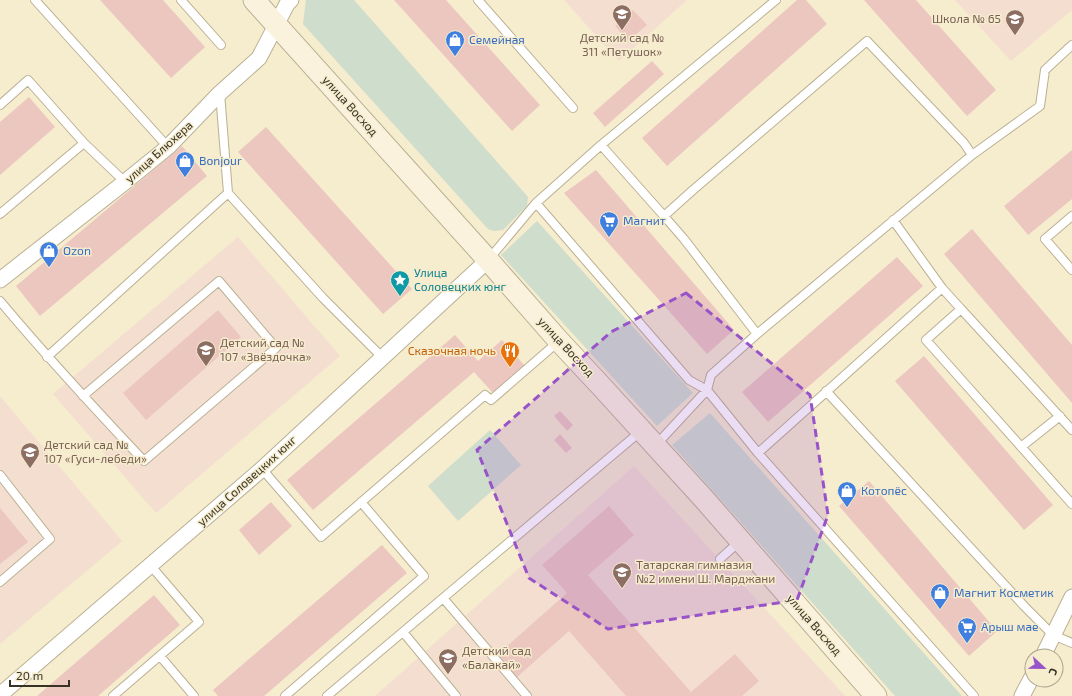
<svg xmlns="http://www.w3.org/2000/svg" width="1072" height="696" font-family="'Exo 2',sans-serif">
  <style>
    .education { fill: #f3ded0 }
    .green { fill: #cfddcc }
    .building { fill: #ecc7bf }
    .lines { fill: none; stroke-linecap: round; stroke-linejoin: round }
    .lane-casing { stroke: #bab093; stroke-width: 10 }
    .street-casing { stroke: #bab093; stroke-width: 17 }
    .secondary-casing { stroke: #bab093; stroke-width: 23 }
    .lane { stroke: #fff; stroke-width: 8 }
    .street { stroke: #fff; stroke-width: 15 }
    .secondary { stroke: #faf2dc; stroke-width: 21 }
    .marked { fill: #9853c8; fill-opacity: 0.2; stroke: #9853c8; stroke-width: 3; stroke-dasharray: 8 5; stroke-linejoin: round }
    .labels { text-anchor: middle; stroke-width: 3; stroke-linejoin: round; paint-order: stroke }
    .education-label { font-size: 12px; fill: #785e54; stroke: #f6ecce; text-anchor: start }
    .shop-label { font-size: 12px; fill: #366cbe; stroke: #f6ecce; text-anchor: start }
    .street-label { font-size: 12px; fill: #363226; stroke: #f6ecce }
    .culture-label { font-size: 12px; fill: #0d838f; stroke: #f6ecce; text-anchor: start }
    .food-label { font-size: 12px; fill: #c56008; stroke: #f6ecce; text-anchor: end }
  </style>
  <rect width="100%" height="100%" fill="#f6ecce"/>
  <path class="education" d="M564,0H687L619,61Z
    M955,0H1072V10L1011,61Z
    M238,237L340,356L156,513L53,394Z
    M0,396L122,541L0,644Z
    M634,466L845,696H375L455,625Z"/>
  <path class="green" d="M306,0H354L528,197L527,206L503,230L494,231L488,229L303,24Z
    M537,221L693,393L657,426L501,255Z
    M710,413L962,696H895L672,445Z
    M490,430L521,465L458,521L428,486Z"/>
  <path class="building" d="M100,0H163L205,47L171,78Z
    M394,0H446L540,105L512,131Z
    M797,0H806L827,24L667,166L642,138Z
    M864,0H916L996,90L967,116Z
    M633,10L647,25L628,41L615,26Z
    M652,61L664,74L605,127L593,113Z
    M29,97L55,127L0,175V122Z
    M266,127L412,289L383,314L238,152Z
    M182,146L207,176L40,316L16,286Z
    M1072,150V199L1028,235L1004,206Z
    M596,170L734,330L707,354L564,193Z
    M972,229L1072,345V403L944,254Z
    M897,257L923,286L768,422L742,392Z
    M218,310L241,337L146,420L123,393Z
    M455,335L478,361L502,340L525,366L493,393L474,372L313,510L287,480Z
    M924,356L1053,505L1024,530L895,381Z
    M560,411L573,425L567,431L554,416Z
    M560,434L572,448L566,453L554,440Z
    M869,481L997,631L969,656L839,506Z
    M271,502L292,526L259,555L239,530Z
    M609,506L634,535L588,575L691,692L735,654L759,681L742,696H626L569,631L516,678L496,656L567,593L542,565Z
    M0,508L28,542L0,564Z
    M382,545L407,573L264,696H218L213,690Z
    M154,595L180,625L113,683L98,696H37Z"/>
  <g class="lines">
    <g class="lane-casing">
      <path id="lane" d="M35,0L168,147
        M181,0L221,45
        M478,0L573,108
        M220,93L228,193L323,298L383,358
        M0,105L28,80L84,143L125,182
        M601,145L776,0
        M972,155L1040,106L1045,70L1072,45
        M536,203L689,380L707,390L758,453L974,696
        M0,214L84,143
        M664,216L684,239L757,334
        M1072,216L1045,239L1072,270
        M893,220L942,288L961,309L926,340L1072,504
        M489,259L536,203L601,145L664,216L693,190L867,41L964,143L972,155L757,334L711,375L707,390L655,446
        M0,301C46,356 95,409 144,461L276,348L219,281L83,396
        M961,309L1072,430
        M47,357L228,193
        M826,391L1025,607L1053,635L1072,643
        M1021,447L1060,416
        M758,453L942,288
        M262,469L321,537L485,395L491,400L559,341
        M0,475L50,539L0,582
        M720,559L740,541
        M443,598L527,696
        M403,632L456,696
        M160,656L194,696
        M113,696L199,622L151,566
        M285,696L424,576L361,502
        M327,696L641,431"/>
    </g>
    <g class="street-casing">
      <path id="street" d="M0,280L125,182L168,147L220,93L259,58L287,4L291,0
        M1043,656L1072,597
        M0,695L262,469L488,260
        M1022,696L1032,677"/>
    </g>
    <g class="secondary-casing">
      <path id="secondary" d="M254,0L488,260L559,341L601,386L704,499L876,696"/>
    </g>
    <use href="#lane" class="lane"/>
    <use href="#street" class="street"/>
    <use href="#secondary" class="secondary"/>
  </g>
  <path class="marked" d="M686,293L810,395L828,515L797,600L608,629L529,578L477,450L611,332Z"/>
  <defs>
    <g id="school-pin" transform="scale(1)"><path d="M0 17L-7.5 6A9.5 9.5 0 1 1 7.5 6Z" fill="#8d6e63" stroke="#f6ecce"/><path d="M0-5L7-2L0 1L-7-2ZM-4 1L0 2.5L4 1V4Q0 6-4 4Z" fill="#fff"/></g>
    <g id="shop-pin" transform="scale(1)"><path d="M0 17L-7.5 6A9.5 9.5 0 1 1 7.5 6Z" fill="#3f7fe0" stroke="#f6ecce"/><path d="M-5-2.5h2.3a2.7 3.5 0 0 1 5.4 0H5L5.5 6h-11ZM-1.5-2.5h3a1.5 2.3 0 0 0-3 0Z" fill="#fff"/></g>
    <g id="supermarket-pin" transform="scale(1)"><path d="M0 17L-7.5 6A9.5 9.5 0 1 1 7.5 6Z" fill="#3f7fe0" stroke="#f6ecce"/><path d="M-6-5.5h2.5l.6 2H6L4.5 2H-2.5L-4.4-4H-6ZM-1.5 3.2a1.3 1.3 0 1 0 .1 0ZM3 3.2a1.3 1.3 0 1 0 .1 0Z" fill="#fff"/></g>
    <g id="sight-pin" transform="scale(1)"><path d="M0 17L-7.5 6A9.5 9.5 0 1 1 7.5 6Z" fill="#0f9aa8" stroke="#f6ecce"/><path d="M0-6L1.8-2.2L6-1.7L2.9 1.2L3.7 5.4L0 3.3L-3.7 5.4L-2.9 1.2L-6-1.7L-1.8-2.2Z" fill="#fff"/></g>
    <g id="restaurant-pin" transform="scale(1)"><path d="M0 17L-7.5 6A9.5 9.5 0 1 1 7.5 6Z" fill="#e8710a" stroke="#f6ecce"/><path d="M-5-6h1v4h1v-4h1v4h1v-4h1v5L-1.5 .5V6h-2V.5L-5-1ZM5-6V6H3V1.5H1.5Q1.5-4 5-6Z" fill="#fff"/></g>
  </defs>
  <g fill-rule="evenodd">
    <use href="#school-pin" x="622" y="14"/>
    <use href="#school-pin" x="1015" y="19"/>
    <use href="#shop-pin" x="455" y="40"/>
    <use href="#shop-pin" x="185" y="161"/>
    <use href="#supermarket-pin" x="609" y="221"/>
    <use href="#shop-pin" x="49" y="251"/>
    <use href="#sight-pin" x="400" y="280"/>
    <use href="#school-pin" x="206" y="350"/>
    <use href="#restaurant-pin" x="510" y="351"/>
    <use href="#school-pin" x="30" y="452"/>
    <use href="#shop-pin" x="847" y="491"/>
    <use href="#school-pin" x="622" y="572"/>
    <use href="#shop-pin" x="940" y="593"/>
    <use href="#supermarket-pin" x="967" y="627"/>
    <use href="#school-pin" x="448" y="658"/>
  </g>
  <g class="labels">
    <g class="education-label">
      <text x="1001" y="23" text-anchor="end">Школа № 65</text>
      <text x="622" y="42" text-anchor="middle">Детский сад №<tspan x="622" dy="14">311 «Петушок»</tspan></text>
      <text x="220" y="347">Детский сад №<tspan x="220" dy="14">107 «Звёздочка»</tspan></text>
      <text x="44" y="449">Детский сад №<tspan x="44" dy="14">107 «Гуси-лебеди»</tspan></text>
      <text x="636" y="569">Татарская гимназия<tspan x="636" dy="14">№2 имени Ш. Марджани</tspan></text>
      <text x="462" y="655">Детский сад<tspan x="462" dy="14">«Балакай»</tspan></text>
    </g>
    <g class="shop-label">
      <text x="469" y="44">Семейная</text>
      <text x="199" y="165">Bonjour</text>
      <text x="623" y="225">Магнит</text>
      <text x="63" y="255">Ozon</text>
      <text x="861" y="495">Котопёс</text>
      <text x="954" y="597">Магнит Косметик</text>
      <text x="981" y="631">Арыш мае</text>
    </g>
    <g class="street-label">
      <text transform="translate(350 106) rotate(48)" y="4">улица Восход</text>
      <text transform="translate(159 152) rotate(-42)" y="4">улица Блюхера</text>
      <text transform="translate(566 347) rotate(47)" y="4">улица Восход</text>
      <text transform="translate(247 481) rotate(-42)" y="4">улица Соловецких юнг</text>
      <text transform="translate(814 625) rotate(49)" y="4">улица Восход</text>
    </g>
    <g class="culture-label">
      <text x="414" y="277">Улица<tspan x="414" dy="14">Соловецких юнг</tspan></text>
    </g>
    <g class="food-label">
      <text x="496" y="355">Сказочная ночь</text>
    </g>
  </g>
  <g transform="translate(1044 668) rotate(112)"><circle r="19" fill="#f6ecce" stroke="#a9a28b"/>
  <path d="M0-3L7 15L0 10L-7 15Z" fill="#9853c8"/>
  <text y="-6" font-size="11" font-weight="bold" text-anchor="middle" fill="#363226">С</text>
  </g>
  <path d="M10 680v6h59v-6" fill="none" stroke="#363226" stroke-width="2"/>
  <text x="16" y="680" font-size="12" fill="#363226" stroke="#f6ecce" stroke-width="3" paint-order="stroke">20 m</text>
</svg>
